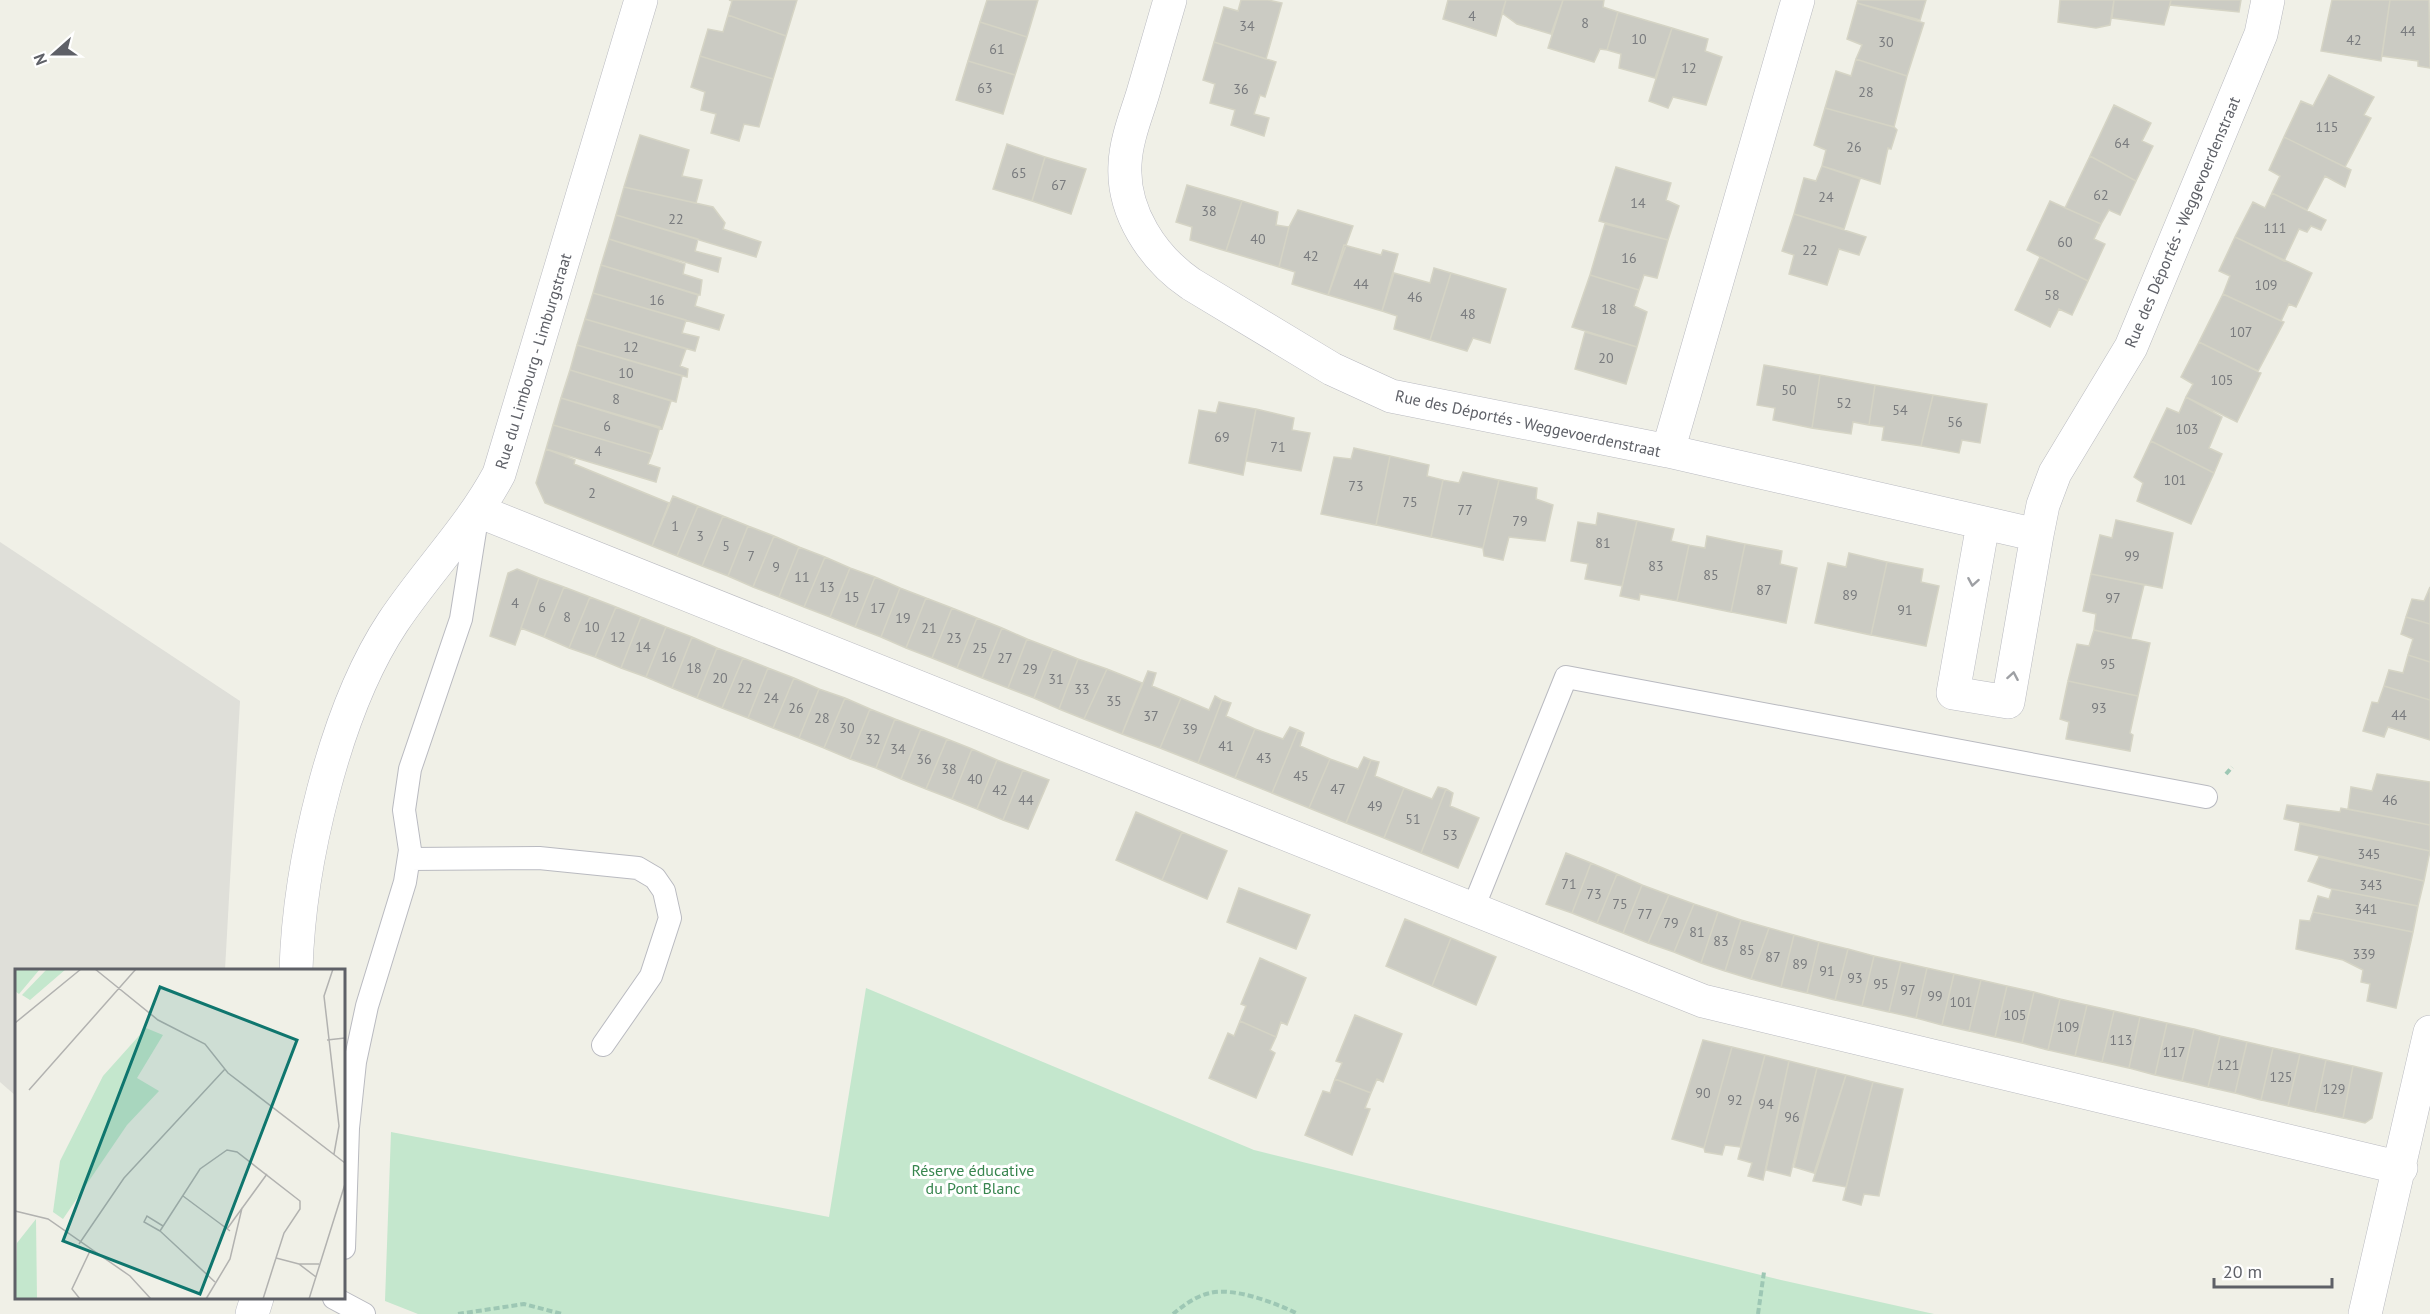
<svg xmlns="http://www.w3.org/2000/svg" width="2430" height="1314" font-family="'PT Sans',sans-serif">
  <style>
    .industrial { fill: #dfdfd9 }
    .green { fill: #c4e7cd }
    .building { fill: #cbcbc3; stroke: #d5d4c5; stroke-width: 1.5 }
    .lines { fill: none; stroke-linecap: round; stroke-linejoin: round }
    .service-casing { stroke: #b9bac0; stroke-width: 24 }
    .minor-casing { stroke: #b9bac0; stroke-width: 34 }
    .path { stroke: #9dc7b4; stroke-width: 4; stroke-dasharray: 6 3; stroke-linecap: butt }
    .service { stroke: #fff; stroke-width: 22 }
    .minor { stroke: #fff; stroke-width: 33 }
    .oneway { stroke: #9ea0a4 }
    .labels { text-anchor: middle; stroke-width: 6; stroke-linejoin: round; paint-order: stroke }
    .number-label { font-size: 14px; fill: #797b7e }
    .street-label { font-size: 16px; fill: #5e6067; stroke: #fff }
    .park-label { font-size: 16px; fill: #37854e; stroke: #fff }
    .inset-road { fill: none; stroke: #b2b2b0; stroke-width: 1.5 }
    .view { fill: #0f766e; fill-opacity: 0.15; stroke: #0f766e; stroke-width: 3 }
    .inset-edge { fill: none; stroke: #5e6067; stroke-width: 3 }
  </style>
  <rect width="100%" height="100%" fill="#f0f0e7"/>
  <path class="industrial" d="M0,542L240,701L225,970H16V1096L0,1082Z"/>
  <path class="green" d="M866,988L1254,1150L1781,1280L1934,1314H418L385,1301L391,1132L829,1217Z"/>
  <path class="building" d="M729,0H797L786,36L728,15L732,1Z
    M987,0H1038L1027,37L980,22Z
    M1241,0H1268L1282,3L1266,59L1214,42L1224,7L1238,11Z
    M1448,0H1506L1496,36L1443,19Z
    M1506,0H1563L1551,34L1517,24L1502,13Z
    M1563,0H1604L1603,7L1618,12L1607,50L1600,49L1594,62L1548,48Z
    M1858,0H1926L1920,20L1857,3Z
    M2060,0H2114L2110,25L2096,28L2058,22Z
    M2114,0H2171L2164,25L2112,18Z
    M2171,0H2241L2239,12L2170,5Z
    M2332,0H2390L2381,61L2321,51Z
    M2390,0H2429L2430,68L2418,66V61L2382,56Z
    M1857,3L1924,23L1907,76L1856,59L1862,45L1847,39Z
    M1618,12L1672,28L1655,78L1619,68L1621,54L1607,50Z
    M728,15L786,36L773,79L700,56L708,29L723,32Z
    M980,22L1027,37L1015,75L968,61Z
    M1672,28L1708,39L1705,51L1722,57L1706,105L1673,97L1668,108L1649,101Z
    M1214,42L1276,62L1265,97L1260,95L1254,114L1269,118L1264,136L1231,125L1235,110L1210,103L1215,84L1203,80Z
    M700,56L773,79L759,127L744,124L739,141L711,133L716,114L701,110L705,92L691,87Z
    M1856,59L1907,76L1894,127L1825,108L1836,71L1851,76Z
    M968,61L1015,75L1003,114L956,100Z
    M2329,75L2374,97L2364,115L2371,118L2345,167L2284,137L2301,101L2313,106Z
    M2114,105L2151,123L2142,141L2153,146L2136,181L2090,156Z
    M1825,108L1894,127L1897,130L1891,149L1888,148L1880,184L1822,166L1826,150L1814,145Z
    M640,135L689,150L682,176L702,180L696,203L624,187Z
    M2284,137L2351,170L2345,187L2325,176L2307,210L2272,193L2280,176L2269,170Z
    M1007,144L1045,157L1032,201L993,189Z
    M2090,156L2136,181L2120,215L2109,210L2101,224L2065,208Z
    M1045,157L1086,169L1071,214L1032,201Z
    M1822,166L1860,179L1844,229L1794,214L1804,178L1816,181Z
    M1616,167L1671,183L1666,200L1679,206L1668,240L1599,221Z
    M1187,185L1242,201L1226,251L1190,240L1192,227L1176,222Z
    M624,187L713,207L725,223L723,229L761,242L756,257L616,215Z
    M2272,193L2326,220L2321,230L2311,226L2307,232L2299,229L2284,261L2235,237L2253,202L2265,208Z
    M1242,201L1278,212L1276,225L1289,227L1279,267L1226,251Z
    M2050,201L2101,224L2094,239L2105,244L2088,281L2027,250Z
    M1298,210L1353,226L1328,295L1292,284L1295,272L1279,267L1289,227Z
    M1794,214L1866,237L1859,255L1839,249L1827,285L1789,274L1794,255L1782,251Z
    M616,215L698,239L695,251L721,258L718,272L609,239Z
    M1605,224L1668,240L1657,278L1644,275L1639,290L1590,275Z
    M2235,237L2312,273L2296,307L2289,304L2281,321L2223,294L2230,276L2219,271Z
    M609,239L685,264L683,274L702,280L700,295L601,265Z
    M1344,245L1381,255L1383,250L1398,254L1382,311L1328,295Z
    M2040,257L2088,281L2072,315L2059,309L2050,327L2015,310Z
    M601,265L698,295L695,306L724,315L719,330L593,293Z
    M1434,268L1451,273L1430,340L1394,329L1397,316L1382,311L1394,273L1430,283Z
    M1451,273L1506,289L1490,343L1473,338L1467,351L1430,340Z
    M1590,275L1639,290L1634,306L1647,312L1637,347L1572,327Z
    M593,293L686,320L682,333L699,337L695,351L585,319Z
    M2223,294L2284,322L2258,371L2199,342Z
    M585,319L686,349L680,366L688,369L687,377L577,345Z
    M1585,332L1637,347L1626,384L1575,369Z
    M2199,342L2261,373L2237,422L2186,397L2193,384L2181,377Z
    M577,345L682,376L676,402L570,370Z
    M1764,365L1820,375L1812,428L1773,420L1775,408L1757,405Z
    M570,370L671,401L662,429L561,398Z
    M1820,375L1875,385L1869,425L1853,422L1851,434L1812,428Z
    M1875,385L1933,395L1921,446L1882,440L1884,427L1869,425Z
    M1933,395L1987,404L1980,443L1962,440L1959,453L1921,446Z
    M2186,397L2222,417L2209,448L2222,454L2214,473L2151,441L2167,408L2179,413Z
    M561,398L660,427L652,454L553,425Z
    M1219,402L1256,409L1243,475L1189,463L1199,410L1216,413Z
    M1256,409L1294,418L1292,430L1310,433L1301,471L1246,461Z
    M553,425L652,454L648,464L660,468L656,482L546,449Z
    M2151,441L2214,473L2191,524L2137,501L2143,483L2134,477Z
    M1354,448L1390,456L1376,525L1321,514L1334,457L1351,459Z
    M546,449L575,460L574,464L669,503L652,546L545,503L536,483Z
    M1390,456L1429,465L1427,476L1443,480L1431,537L1376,525Z
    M1463,472L1499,480L1483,548L1431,537L1443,480L1459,483Z
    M1499,480L1537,488L1536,499L1553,505L1545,541L1509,537L1503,560L1484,556L1483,548Z
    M673,496L698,506L677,556L652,546Z
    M698,506L723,516L702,566L677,556Z
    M1598,513L1637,521L1622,586L1585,579L1588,564L1571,561L1578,522L1596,525Z
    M723,516L748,526L728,576L702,566Z
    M2116,520L2173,533L2162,588L2091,574L2100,535L2112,538Z
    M1637,521L1674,529L1671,541L1689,545L1677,601L1640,594L1639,600L1620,596Z
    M748,526L774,536L753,587L728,576Z
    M774,536L799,547L779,597L753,587Z
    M1707,536L1745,544L1731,612L1677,601L1689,545L1705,548Z
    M1745,544L1782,551L1780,564L1797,568L1786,623L1731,612Z
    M799,547L825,557L804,607L779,597Z
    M1849,553L1887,562L1871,635L1815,623L1828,563L1846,567Z
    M825,557L850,568L830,617L804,607Z
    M1887,562L1923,569L1921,582L1939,586L1926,646L1871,635Z
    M850,568L875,577L855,627L830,617Z
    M517,569L539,578L515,645L490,636L508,573Z
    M2091,574L2144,585L2131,638L2094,630L2096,614L2083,611Z
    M875,577L900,588L881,637L855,627Z
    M539,578L564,587L544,637L521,628Z
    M564,587L590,597L569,648L544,637Z
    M2430,587V624L2406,617L2412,599L2424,601Z
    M900,588L926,598L906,648L881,637Z
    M590,597L616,607L595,657L569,648Z
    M926,598L952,608L932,658L906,648Z
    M616,607L641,617L621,668L595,657Z
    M952,608L977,618L957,668L932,658Z
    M641,617L666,627L646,677L621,668Z
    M2406,617L2430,624V662L2408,655L2413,639L2401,634Z
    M977,618L1002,628L982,678L957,668Z
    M666,627L692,637L672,688L646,677Z
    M1002,628L1027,639L1008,688L982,678Z
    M2094,630L2150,643L2138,696L2068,681L2077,644L2089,646Z
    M692,637L717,648L697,698L672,688Z
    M1027,639L1053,649L1034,698L1008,688Z
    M717,648L743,658L722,708L697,698Z
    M1053,649L1078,659L1059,709L1034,698Z
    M2408,655L2430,662V700L2384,686L2389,670L2403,673Z
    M743,658L768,668L748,718L722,708Z
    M1078,659L1107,669L1084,719L1059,709Z
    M768,668L794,678L773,728L748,718Z
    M1107,669L1142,683L1122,734L1084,719Z
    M1148,671L1156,673L1152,686L1181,698L1160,748L1122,734Z
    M794,678L819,689L799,738L773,728Z
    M2068,681L2138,696L2130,733L2133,735L2130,751L2066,739L2069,722L2060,719Z
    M2384,686L2430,700V740L2388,727L2384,737L2363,731L2372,702L2378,703Z
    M819,689L845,698L824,748L799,738Z
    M1215,696L1222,700L1198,763L1160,748L1181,698L1209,710Z
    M845,698L870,709L850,759L824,748Z
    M1222,700L1231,703L1226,716L1255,729L1235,778L1198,763Z
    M870,709L895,719L876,768L850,759Z
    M895,719L921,729L901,779L876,768Z
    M1290,727L1298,730L1272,793L1235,778L1255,729L1283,739Z
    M921,729L947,739L926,789L901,779Z
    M1298,730L1304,733L1300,746L1330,759L1309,808L1272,793Z
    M947,739L972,749L952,799L926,789Z
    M972,749L997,760L977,809L952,799Z
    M1364,757L1371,760L1346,823L1309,808L1330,759L1358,769Z
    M997,760L1023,770L1003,820L977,809Z
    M1371,760L1379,762L1375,776L1404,788L1384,838L1346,823Z
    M1023,770L1049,780L1028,829L1003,820Z
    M2377,774L2430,782V825L2348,809L2351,787L2372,791Z
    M1438,787L1446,789L1421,853L1384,838L1404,788L1432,799Z
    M1446,789L1453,793L1450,806L1479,818L1458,868L1421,853Z
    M2287,805L2340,812L2341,808L2430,825V851L2284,819Z
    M1136,812L1182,832L1162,880L1116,860Z
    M2300,824L2430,851L2424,881L2295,850Z
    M1182,832L1227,851L1207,899L1162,880Z
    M1566,853L1591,863L1572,913L1546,904Z
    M2319,857L2424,881L2418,906L2332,889L2308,881Z
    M1591,863L1617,874L1597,923L1572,913Z
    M1617,874L1642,885L1623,933L1597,923Z
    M1642,885L1669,895L1648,943L1623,933Z
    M1239,888L1310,915L1296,949L1227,922Z
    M2332,889L2418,906L2413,932L2313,912L2318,896L2329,899Z
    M1669,895L1694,904L1674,952L1648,943Z
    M1694,904L1718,912L1701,963L1674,952Z
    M1718,912L1741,920L1725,971L1701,963Z
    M2313,912L2413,932L2396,1008L2367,1001L2370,984L2361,982L2363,970L2343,960L2296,949L2300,920L2310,921Z
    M1405,919L1451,938L1432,986L1386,966Z
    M1741,920L1769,928L1751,979L1725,971Z
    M1769,928L1794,935L1781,987L1751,979Z
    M1794,935L1819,942L1807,993L1781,987Z
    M1451,938L1496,957L1476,1005L1432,986Z
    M1819,942L1848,949L1835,1000L1807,993Z
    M1848,949L1874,956L1862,1006L1835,1000Z
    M1874,956L1901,962L1889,1012L1862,1006Z
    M1260,958L1306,978L1287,1025L1281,1022L1276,1037L1240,1021L1246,1006L1241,1004Z
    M1901,962L1927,968L1916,1018L1889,1012Z
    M1927,968L1954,974L1942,1025L1916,1018Z
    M1954,974L1981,980L1969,1031L1942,1025Z
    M1981,980L2007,986L1995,1037L1969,1031Z
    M2007,986L2034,992L2022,1043L1995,1037Z
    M2034,992L2060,999L2048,1050L2022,1043Z
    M2060,999L2087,1005L2075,1056L2048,1050Z
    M2087,1005L2114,1011L2102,1062L2075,1056Z
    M2114,1011L2140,1017L2129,1068L2102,1062Z
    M1355,1015L1402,1034L1383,1082L1377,1079L1371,1093L1335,1079L1342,1063L1336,1061Z
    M2140,1017L2167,1023L2155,1075L2129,1068Z
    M1240,1021L1276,1037L1270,1050L1275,1053L1256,1098L1209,1078L1228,1033L1234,1036Z
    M2167,1023L2194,1029L2182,1081L2155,1075Z
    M2194,1029L2220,1036L2208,1087L2182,1081Z
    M2220,1036L2247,1042L2235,1093L2208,1087Z
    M1703,1040L1732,1047L1704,1148L1672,1139Z
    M2247,1042L2273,1048L2261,1100L2235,1093Z
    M1732,1047L1765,1055L1740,1147L1725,1145L1722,1155L1705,1152L1704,1148Z
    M2273,1048L2300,1054L2288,1106L2261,1100Z
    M2300,1054L2326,1060L2315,1112L2288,1106Z
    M1765,1055L1789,1061L1763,1180L1748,1176L1752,1163L1738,1159Z
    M2326,1060L2353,1066L2343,1118L2315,1112Z
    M1789,1061L1817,1068L1790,1176L1766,1170Z
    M2353,1066L2382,1073L2372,1118L2365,1123L2343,1118Z
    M1817,1068L1846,1075L1814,1173L1794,1167Z
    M1846,1075L1873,1082L1846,1187L1813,1181Z
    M1335,1079L1371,1093L1365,1108L1370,1109L1352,1155L1305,1135L1323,1091L1330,1093Z
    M1873,1082L1903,1089L1879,1196L1864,1194L1861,1205L1843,1200Z"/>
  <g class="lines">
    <g class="service-casing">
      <path id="service" d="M409,859L539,858L638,868L655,878L664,891L670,918L651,976L603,1045
        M1472,911L1566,677L2206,797
        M344,1248L348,1128L355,1062L367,1006L405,882L410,850L404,810L410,769L461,619L478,512
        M334,1298L364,1314"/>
    </g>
    <g class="minor-casing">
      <path id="minor" d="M1170,0C1161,31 1152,62 1143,93C1136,116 1126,140 1125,164C1122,212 1153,258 1191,284L1332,369L1391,396L1668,451L2037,535L2043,505L2055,473L2131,347L2261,34L2268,0
        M1668,451L1798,0
        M478,511L1703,1001L2401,1168
        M1983,524L1953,693L2008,702L2037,535
        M296,970C299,865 334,711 393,622C427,571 470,528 499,474L641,0
        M252,1314L257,1298
        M2365,1314L2430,1032"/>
    </g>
    <path class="path" d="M2226,774L2232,767
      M458,1314L524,1304L562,1314
      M1173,1314C1184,1305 1196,1296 1210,1293C1234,1287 1276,1303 1298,1314
      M1758,1314L1764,1272"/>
    <use href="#service" class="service"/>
    <use href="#minor" class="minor"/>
  </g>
  <defs><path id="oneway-chevron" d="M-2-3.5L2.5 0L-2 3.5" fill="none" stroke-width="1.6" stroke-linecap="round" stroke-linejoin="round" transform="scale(1.5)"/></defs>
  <g class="oneway">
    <use href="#oneway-chevron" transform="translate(1973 582) rotate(100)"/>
    <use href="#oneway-chevron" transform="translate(2013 676) rotate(-80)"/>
  </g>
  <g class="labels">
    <g class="number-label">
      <text x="1472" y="21">4</text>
      <text x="1585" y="28">8</text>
      <text x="1247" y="31">34</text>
      <text x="2408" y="36">44</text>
      <text x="1639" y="44">10</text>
      <text x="2354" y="45">42</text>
      <text x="1886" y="47">30</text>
      <text x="997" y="54">61</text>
      <text x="1689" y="73">12</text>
      <text x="985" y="93">63</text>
      <text x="1241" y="94">36</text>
      <text x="1866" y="97">28</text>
      <text x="2327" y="132">115</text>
      <text x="2122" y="148">64</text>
      <text x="1854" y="152">26</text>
      <text x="1019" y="178">65</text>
      <text x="1059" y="190">67</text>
      <text x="2101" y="200">62</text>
      <text x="1826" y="202">24</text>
      <text x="1638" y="208">14</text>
      <text x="1209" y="216">38</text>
      <text x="676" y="224">22</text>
      <text x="2275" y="233">111</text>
      <text x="1258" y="244">40</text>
      <text x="2065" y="247">60</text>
      <text x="1810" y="255">22</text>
      <text x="1311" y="261">42</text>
      <text x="1629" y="263">16</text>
      <text x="1361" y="289">44</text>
      <text x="2266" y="290">109</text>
      <text x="2052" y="300">58</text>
      <text x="1415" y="302">46</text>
      <text x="657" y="305">16</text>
      <text x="1609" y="314">18</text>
      <text x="1468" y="319">48</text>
      <text x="2241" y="337">107</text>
      <text x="631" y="352">12</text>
      <text x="1606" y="363">20</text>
      <text x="626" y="378">10</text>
      <text x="2222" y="385">105</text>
      <text x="1789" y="395">50</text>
      <text x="616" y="404">8</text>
      <text x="1844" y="408">52</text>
      <text x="1900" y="415">54</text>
      <text x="1955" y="427">56</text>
      <text x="607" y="431">6</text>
      <text x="2187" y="434">103</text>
      <text x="1222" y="442">69</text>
      <text x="1278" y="452">71</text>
      <text x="598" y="456">4</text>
      <text x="2175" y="485">101</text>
      <text x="1356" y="491">73</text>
      <text x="592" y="498">2</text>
      <text x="1410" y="507">75</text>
      <text x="1465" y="515">77</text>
      <text x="1520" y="526">79</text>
      <text x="675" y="531">1</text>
      <text x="700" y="541">3</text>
      <text x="1603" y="548">81</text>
      <text x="726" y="551">5</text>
      <text x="751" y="561">7</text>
      <text x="2132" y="561">99</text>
      <text x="1656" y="571">83</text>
      <text x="776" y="572">9</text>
      <text x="1711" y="580">85</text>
      <text x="802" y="582">11</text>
      <text x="827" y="592">13</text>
      <text x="1764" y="595">87</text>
      <text x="1850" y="600">89</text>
      <text x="852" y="602">15</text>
      <text x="2113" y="603">97</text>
      <text x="515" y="608">4</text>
      <text x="542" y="612">6</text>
      <text x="878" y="613">17</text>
      <text x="1905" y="615">91</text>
      <text x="567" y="622">8</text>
      <text x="903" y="623">19</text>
      <text x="592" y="632">10</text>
      <text x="929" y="633">21</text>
      <text x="618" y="642">12</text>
      <text x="954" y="643">23</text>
      <text x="643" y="652">14</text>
      <text x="980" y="653">25</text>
      <text x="669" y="662">16</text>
      <text x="1005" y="663">27</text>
      <text x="2108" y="669">95</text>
      <text x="694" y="673">18</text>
      <text x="1030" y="674">29</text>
      <text x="720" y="683">20</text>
      <text x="1056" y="684">31</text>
      <text x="745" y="693">22</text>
      <text x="1082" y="694">33</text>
      <text x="771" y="703">24</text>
      <text x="1114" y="706">35</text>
      <text x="796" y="713">26</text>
      <text x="2099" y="713">93</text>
      <text x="2399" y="720">44</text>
      <text x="1151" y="721">37</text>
      <text x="822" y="723">28</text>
      <text x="847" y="733">30</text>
      <text x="1190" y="734">39</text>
      <text x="873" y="744">32</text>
      <text x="1226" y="751">41</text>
      <text x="898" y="754">34</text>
      <text x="1264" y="763">43</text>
      <text x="924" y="764">36</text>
      <text x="949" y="774">38</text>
      <text x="1301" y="781">45</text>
      <text x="975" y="784">40</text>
      <text x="1338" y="794">47</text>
      <text x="1000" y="795">42</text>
      <text x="1026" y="805">44</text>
      <text x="2390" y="805">46</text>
      <text x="1375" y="811">49</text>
      <text x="1413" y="824">51</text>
      <text x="1450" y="840">53</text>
      <text x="2369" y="859">345</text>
      <text x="1569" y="889">71</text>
      <text x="2371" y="890">343</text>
      <text x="1594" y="899">73</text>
      <text x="1620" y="909">75</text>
      <text x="2366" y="914">341</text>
      <text x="1645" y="919">77</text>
      <text x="1671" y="928">79</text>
      <text x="1697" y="937">81</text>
      <text x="1721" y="946">83</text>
      <text x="1747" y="955">85</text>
      <text x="2364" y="959">339</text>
      <text x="1773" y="962">87</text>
      <text x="1800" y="969">89</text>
      <text x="1827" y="976">91</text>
      <text x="1855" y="983">93</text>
      <text x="1881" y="989">95</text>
      <text x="1908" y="995">97</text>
      <text x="1935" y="1001">99</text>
      <text x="1961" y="1007">101</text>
      <text x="2015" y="1020">105</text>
      <text x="2068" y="1032">109</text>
      <text x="2121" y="1045">113</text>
      <text x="2174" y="1057">117</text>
      <text x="2228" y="1070">121</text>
      <text x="2281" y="1082">125</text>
      <text x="2334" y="1094">129</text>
      <text x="1703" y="1098">90</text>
      <text x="1735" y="1105">92</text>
      <text x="1766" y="1109">94</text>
      <text x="1792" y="1122">96</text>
    </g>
    <g class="street-label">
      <text transform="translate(2182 222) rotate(-67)" y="6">Rue des Déportés - Weggevoerdenstraat</text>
      <text transform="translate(533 361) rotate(-73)" y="6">Rue du Limbourg - Limburgstraat</text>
      <text transform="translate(1528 423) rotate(12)" y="6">Rue des Déportés - Weggevoerdenstraat</text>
    </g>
    <g class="park-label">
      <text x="973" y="1176">Réserve éducative<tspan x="973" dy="18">du Pont Blanc</tspan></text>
    </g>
  </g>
  <g transform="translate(15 969)">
    <rect width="330" height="330" fill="#f0f0e7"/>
    <path d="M0,0H25L4,25L0,22ZM32,0H51L15,31L7,26ZM131,59L148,66L122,109L144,122L112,156L48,250L38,243L45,192L88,107ZM21,250L22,330H0L2,274Z" fill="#c4e7cd"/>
    <path class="inset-road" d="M80,0L143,51L190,75L213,104L330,194M318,0L309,27L324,157L319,185M0,54L66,0M312,71L330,69M14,121L121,0M168,227L215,262M0,242L33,250L115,307L136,330M212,260L252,205M145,262L129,253L132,247L148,257M64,275L109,209L210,100M301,308L284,295H304M200,313L145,262L185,200L212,181L222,183L285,232V240L269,264L261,289L284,295M65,330L57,320L75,282M191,330L215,290L227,239M248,330L261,289M294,330L330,215"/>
    <path class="view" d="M145,18L282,71L185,325L48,272Z"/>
    <rect width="330" height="330" class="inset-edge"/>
  </g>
  <g transform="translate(54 54) rotate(249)" stroke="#ffffff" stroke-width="4.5" paint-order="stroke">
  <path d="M0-4.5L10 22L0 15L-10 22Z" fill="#5e6067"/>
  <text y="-9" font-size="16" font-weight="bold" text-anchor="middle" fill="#5e6067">N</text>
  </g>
  <path d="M2214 1278v9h118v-9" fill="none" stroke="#5e6067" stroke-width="3"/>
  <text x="2223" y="1278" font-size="18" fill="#5e6067" stroke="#ffffff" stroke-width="4.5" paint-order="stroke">20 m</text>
</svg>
